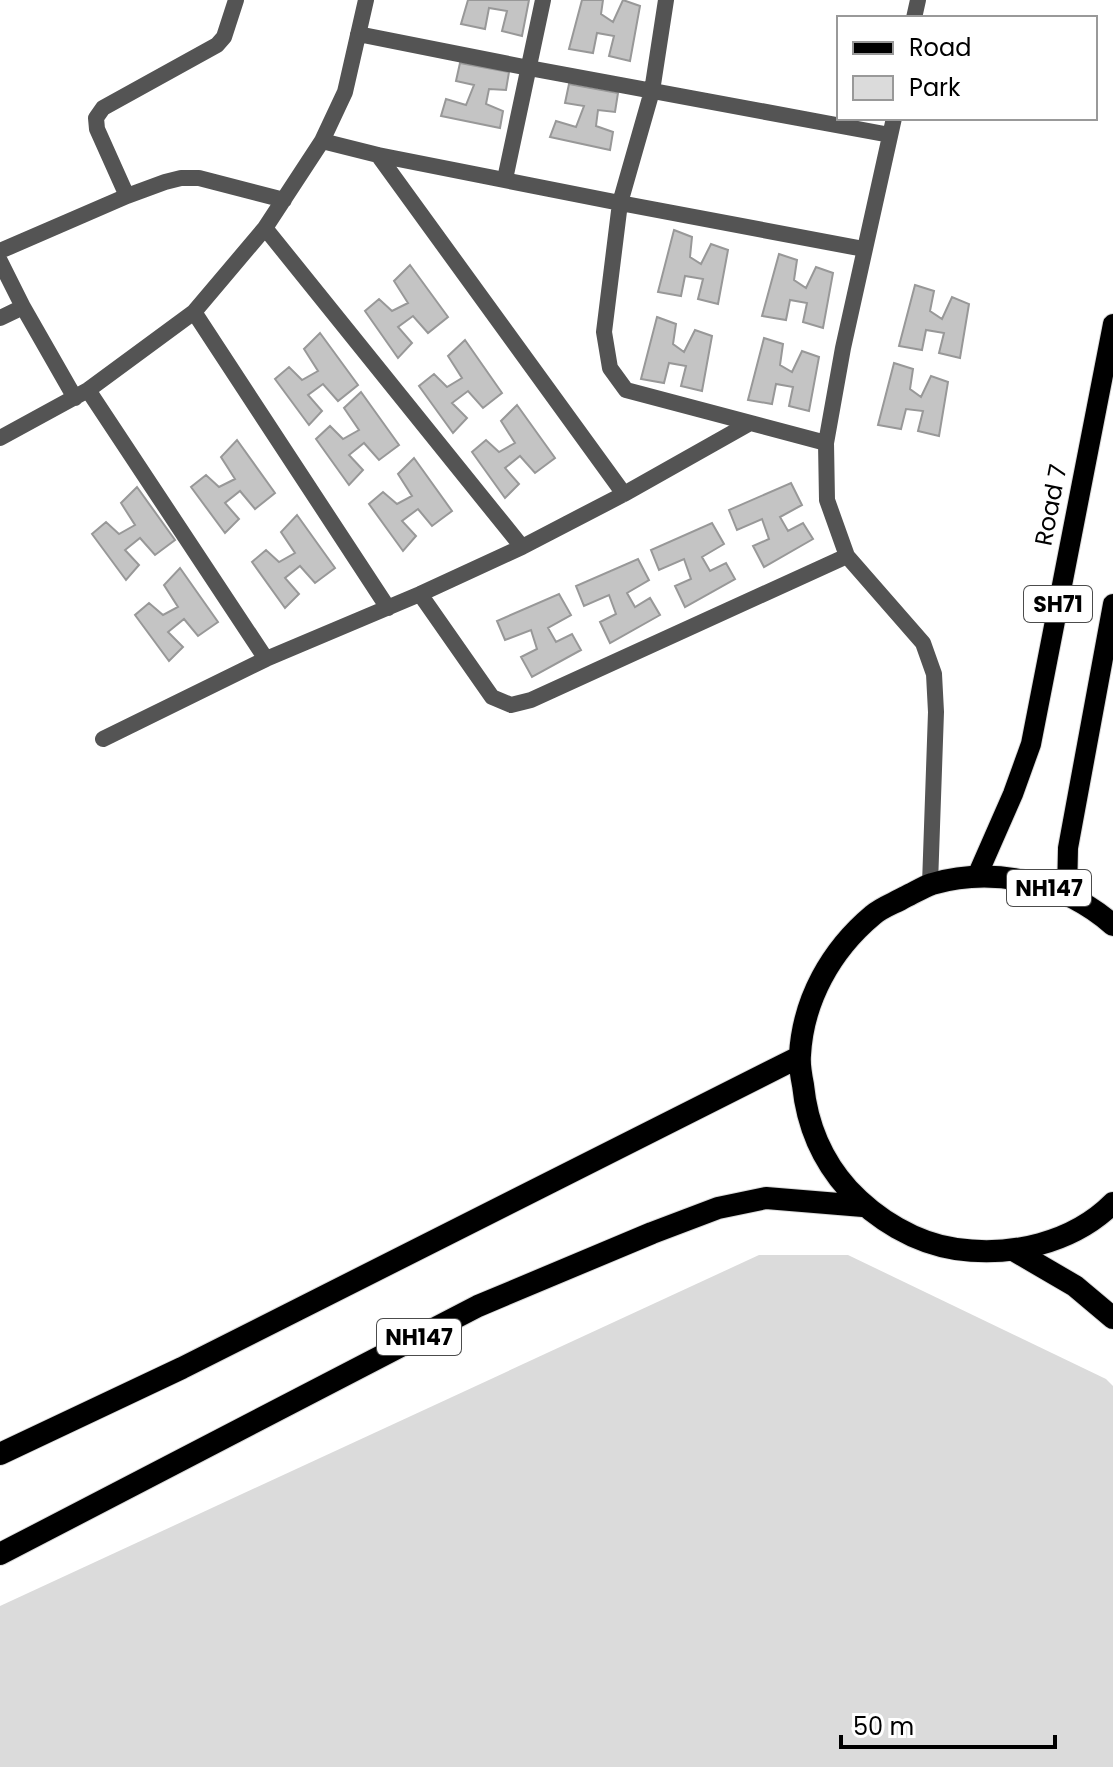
<svg xmlns="http://www.w3.org/2000/svg" width="1113" height="1767" font-family="Poppins,sans-serif">
  <style>
    .green { fill: #dbdbdb }
    .building { fill: #c4c4c4; stroke: #989898; stroke-width: 2 }
    .lines { fill: none; stroke-linecap: round; stroke-linejoin: round }
    .primary-casing { stroke: #dbdbdb; stroke-width: 22 }
    .trunk-casing { stroke: #dbdbdb; stroke-width: 24 }
    .minor { stroke: #545454; stroke-width: 16 }
    .primary { stroke: #000; stroke-width: 20 }
    .trunk { stroke: #000; stroke-width: 22 }
    .labels { text-anchor: middle; stroke-width: 6; stroke-linejoin: round; paint-order: stroke }
    .shield { fill: #fff; stroke: #4c4c4c; stroke-width: 2 }
    .shield-label { font-size: 22px; font-weight: bold; fill: #000 }
    .street-label { font-size: 24px; fill: #000; stroke: #fff }
  </style>
  <rect width="100%" height="100%" fill="#fff"/>
  <path class="green" d="M759,1255H848L1106,1379L1113,1386V1767H0V1606Z"/>
  <path class="building" d="M468,0H529L522,36L502,31L507,11L489,8L485,29L461,24Z
    M582,0H603L601,14L613,22L623,0L640,6L630,61L609,56L614,36L597,33L593,53L569,49Z
    M460,63L509,72L506,90L489,89L486,104L503,111L500,128L441,116L446,99L466,105L474,85L456,81Z
    M569,84L618,93L615,112L598,110L596,126L613,132L610,150L550,137L556,121L576,127L584,106L565,103Z
    M674,230L692,237L690,257L701,264L711,244L728,250L718,304L698,299L703,279L685,276L681,296L658,292Z
    M779,254L797,260L794,280L806,288L816,267L833,273L823,328L803,322L807,303L790,300L786,320L762,316Z
    M410,265L448,317L428,333L413,316L398,327L412,343L398,358L365,311L379,299L392,311L408,303L394,281Z
    M915,285L934,291L930,311L942,319L952,297L969,304L960,358L939,353L944,333L926,330L922,350L899,346Z
    M657,317L676,324L673,344L684,352L695,330L712,336L702,391L681,386L686,366L669,363L664,383L641,379Z
    M320,333L358,385L338,401L323,384L308,395L322,411L309,425L275,379L289,367L302,380L318,371L304,349Z
    M764,338L783,344L780,365L792,372L802,351L819,357L809,411L789,406L793,387L776,384L772,404L748,400Z
    M465,340L502,393L483,408L468,391L452,403L467,418L453,433L419,386L434,374L447,387L462,378L448,356Z
    M894,363L913,369L910,389L921,397L931,376L948,382L939,436L918,431L923,411L906,409L901,429L878,425Z
    M361,392L399,445L379,460L364,443L349,455L363,470L349,485L316,439L330,426L343,439L359,430L344,408Z
    M517,405L555,458L535,473L520,456L505,468L519,484L505,498L472,452L486,440L499,452L515,443L501,421Z
    M237,440L275,493L255,509L240,491L225,503L239,519L225,533L191,487L206,475L219,487L235,479L221,457Z
    M414,458L452,511L432,526L418,509L402,521L416,536L403,551L369,504L383,492L397,504L412,496L398,474Z
    M791,483L802,505L780,517L788,531L803,523L813,539L764,567L753,546L769,539L762,519L737,530L729,510Z
    M137,487L175,540L155,555L140,538L125,550L139,565L126,580L92,534L106,522L119,534L135,525L121,503Z
    M297,515L335,568L315,583L300,566L285,578L299,594L285,608L252,562L266,550L279,562L295,553L281,532Z
    M712,523L724,544L702,557L710,571L726,563L735,579L685,607L675,586L691,579L684,559L659,570L651,550Z
    M638,559L649,580L627,593L635,607L650,598L660,615L610,643L600,622L616,614L609,595L584,606L576,586Z
    M180,568L218,622L198,636L184,619L168,632L183,647L169,661L135,615L149,603L163,615L178,607L164,585Z
    M559,594L571,615L548,628L556,642L572,634L581,650L532,677L521,657L537,649L531,630L505,640L497,621Z"/>
  <g class="lines">
    <g class="primary-casing">
      <path id="primary" d="M977,876L1013,794L1031,744L1113,324
        M1067,894L1068,848L1113,604"/>
    </g>
    <g class="trunk-casing">
      <path id="trunk" d="M1113,925C1064,882 995,866 932,884C923,887 914,893 905,897C895,903 882,907 873,915C831,950 803,1000 800,1055C799,1065 801,1075 803,1085C807,1124 821,1159 848,1189C876,1219 915,1243 956,1249C1011,1257 1073,1243 1113,1203
        M1015,1251L1075,1286L1113,1318
        M0,1454L182,1368L799,1057
        M0,1554L478,1306L652,1233L718,1208L766,1198L863,1206"/>
    </g>
    <path class="minor" d="M914,18L918,0
      M358,34L529,68L890,135
      M894,118L843,348L826,443L827,500L847,556L923,643L934,674L936,712L930,884
      M322,141L378,155L620,203L652,91L666,0
      M378,155L624,494
      M505,179L543,0
      M127,196L97,129L96,118L103,108L217,45L224,37L236,0
      M265,228L522,547
      M0,251L127,196L165,182L181,178H199L284,200
      M0,261L23,307L75,398
      M194,312L388,608
      M0,318L23,307
      M88,390L266,659
      M0,438L88,390L194,312L265,228L322,141L345,92L366,0
      M826,443L626,390L610,368L604,332L620,203L864,249
      M420,594L492,697L511,705L531,700L847,556
      M103,739L266,659L420,594L522,547L624,494L750,423"/>
    <use href="#primary" class="primary"/>
    <use href="#trunk" class="trunk"/>
  </g>
  <g class="labels">
    <g class="shield">
      <rect x="1024" y="586" width="68" height="36" rx="6"/>
      <rect x="1007" y="870" width="84" height="36" rx="6"/>
      <rect x="377" y="1319" width="84" height="36" rx="6"/>
    </g>
    <g class="shield-label">
      <text x="1058" y="612">SH71</text>
      <text x="1049" y="896">NH147</text>
      <text x="419" y="1345">NH147</text>
    </g>
    <g class="street-label">
      <text transform="translate(1051 505) rotate(-79)" y="8">Road 7</text>
    </g>
  </g>
  <rect x="837" y="16" width="260" height="104" fill="#ffffff" stroke="#999999" stroke-width="2"/>
  <rect x="853" y="42" width="40" height="12" fill="#000000" stroke="#999999" stroke-width="2"/>
  <text x="909" y="56" font-size="24" fill="#000000">Road</text>
  <rect x="853" y="76" width="40" height="24" fill="#dbdbdb" stroke="#999999" stroke-width="2"/>
  <text x="909" y="96" font-size="24" fill="#000000">Park</text>
  <path d="M841 1735v12h214v-12" fill="none" stroke="#000000" stroke-width="4"/>
  <text x="853" y="1735" font-size="24" fill="#000000" stroke="#ffffff" stroke-width="6" paint-order="stroke">50 m</text>
</svg>
